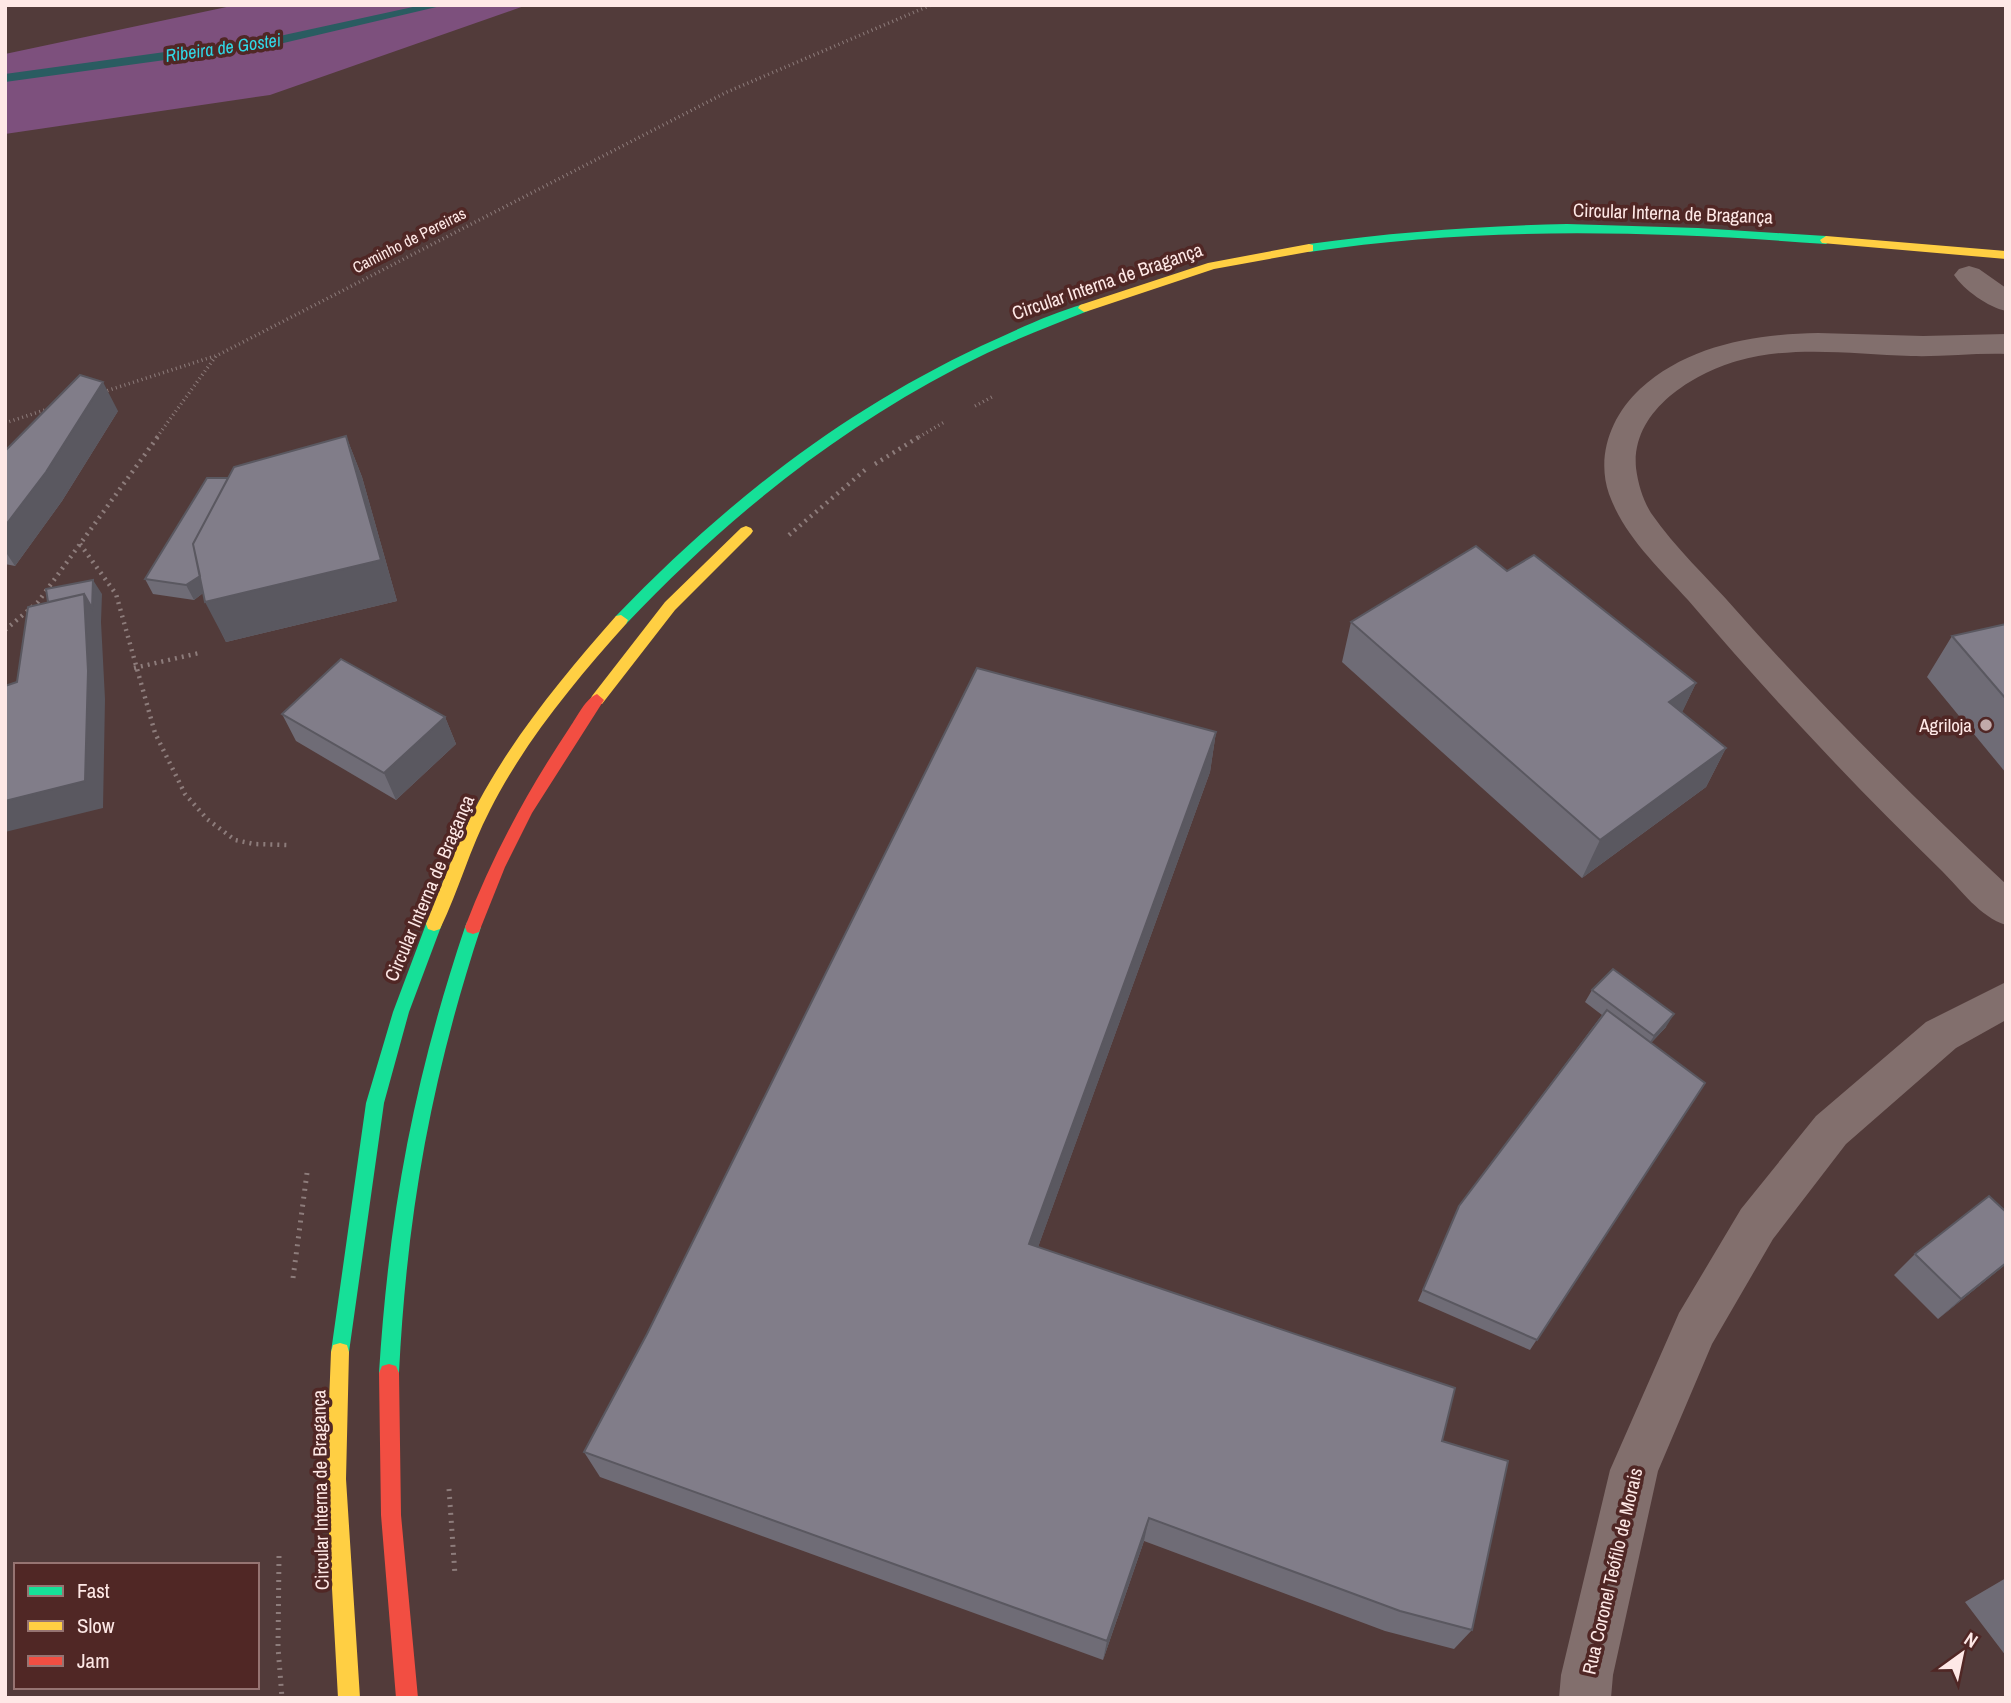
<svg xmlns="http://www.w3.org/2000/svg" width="2011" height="1703" font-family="'Archivo Narrow',sans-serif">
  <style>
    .forest { fill: #7d507d }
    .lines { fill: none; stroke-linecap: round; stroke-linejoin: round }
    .stream { fill: #2a5c61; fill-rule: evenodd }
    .path-far2 { stroke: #8d7c7b; stroke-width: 3.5; stroke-dasharray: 1 3.5; stroke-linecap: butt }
    .path-far1 { stroke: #8d7c7b; stroke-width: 4.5; stroke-dasharray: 2 5; stroke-linecap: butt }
    .path { stroke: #8d7c7b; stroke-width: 5; stroke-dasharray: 2 6; stroke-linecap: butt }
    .street { fill: #826f6d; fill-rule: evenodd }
    .fast { fill: #16e098; fill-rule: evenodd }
    .slow { fill: #ffcf43; fill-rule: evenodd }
    .jam { fill: #f24e42; fill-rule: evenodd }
    .wall { fill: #6f6c76 }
    .shaded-wall { fill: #5a5860 }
    .building { fill: #817d89; stroke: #5a5860; stroke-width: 2 }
    .poi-dot { fill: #c2abaa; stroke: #502725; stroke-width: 2.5 }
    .labels { text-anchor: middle; stroke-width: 7; stroke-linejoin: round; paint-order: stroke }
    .far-street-label { font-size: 16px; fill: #fee8e6; stroke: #502725 }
    .far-water-label { font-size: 18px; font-style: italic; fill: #30d8e6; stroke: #502725 }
    .street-label { font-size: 19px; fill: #fee8e6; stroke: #502725 }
    .poi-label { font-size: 19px; fill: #fee8e6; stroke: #502725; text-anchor: end }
  </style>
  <rect width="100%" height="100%" fill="#523b3a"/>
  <path class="forest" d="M236,5H527L270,95L5,134V54Z"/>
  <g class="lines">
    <path class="stream" d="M422,5H445L275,45L5,82V74L275,37Z"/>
    <path class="path-far2" d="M103,392L215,356
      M975,406L992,397
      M5,423L51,408
      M157,437L216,356L727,92L931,5
      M919,437L946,421"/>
    <path class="path-far1" d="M875,464L922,435
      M789,535L865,470
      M80,544L116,594L155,733L185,794L207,819L235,840L254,844L288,845
      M5,630L38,602L159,435
      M134,668L199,653"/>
    <path class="path" d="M293,1278L307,1173
      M449,1489L455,1575
      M279,1556L278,1647L282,1698"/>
    <path class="street" d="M1969,266L1979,269L2006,288V311C1988,307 1964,290 1954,275L1959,269Z
      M1818,333L1923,336L2006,334V354C1974,353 1942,357 1911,356C1853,354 1792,345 1737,361C1690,375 1631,412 1636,468C1638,484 1643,500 1651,513C1675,548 1707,577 1735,609C1820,705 1912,796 2006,884V925C1980,917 1961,890 1942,871C1900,830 1859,789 1819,746C1774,699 1731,650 1688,600C1659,568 1624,536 1609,494C1596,456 1611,416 1640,389C1688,345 1755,334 1818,333Z
      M2006,982V1020L1956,1048L1846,1144L1773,1239L1712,1344L1658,1471L1613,1675L1611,1698H1559L1561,1675L1610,1470L1679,1313L1741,1209L1816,1116L1926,1022Z"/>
    <path class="fast" d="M1567,224L1698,228L1826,236L1832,240L1826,244C1652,231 1482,226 1309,252L1303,248L1309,244C1395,232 1480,226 1567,224Z
      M1084,304L1090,308L1088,311C1044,328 999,346 957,368C829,435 725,520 626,624H616L614,620L616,616C724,504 839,413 981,346C1014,331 1049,314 1084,304Z
      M434,917L440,919L442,924L409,1012L384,1103L349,1352L347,1359L340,1361L333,1359L331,1352L366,1103L393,1012L426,924L428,919Z
      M473,920L479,922L481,927C431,1079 407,1213 399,1373L396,1380L389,1382L382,1380L379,1373C389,1213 414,1079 465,927L467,922Z"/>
    <path class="slow" d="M1826,236L2006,251V259L1822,243L1820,240Z
      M1309,244L1313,245V251L1214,269L1088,311L1084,312L1078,308L1080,305L1208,263Z
      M746,526L751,528L753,531L751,534L675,610L602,704H592L590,700L592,696L665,602L741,528Z
      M621,615L628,620L626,624C575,681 525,741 490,810C470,848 459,890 440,929L434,931L428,929L426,924C443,883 458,840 479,801C516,733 565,674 616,616Z
      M340,1343L347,1345L349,1352L346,1479L360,1698H338L326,1479L331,1352L333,1345Z"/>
    <path class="jam" d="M597,694L604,700L532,813L505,867L479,932L473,934L467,932L465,927C492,856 528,790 570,727C577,717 586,698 597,694Z
      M389,1364L396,1366L399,1373L401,1515L418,1698H396L381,1515L379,1373L382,1366Z"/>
  </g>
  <path class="wall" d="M118,411L62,501L15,566L5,564V451Z
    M346,436L362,477L397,601L226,642L203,593L194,600L153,594L145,579L228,478Z
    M1507,571L1696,683L1682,712L1726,748L1706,787L1582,878L1342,662L1351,622Z
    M2006,624V773L1927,677L1952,636Z
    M282,714L445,717L456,744L396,800L296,741Z
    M1216,732L1210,772L1038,1247L1442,1441L1472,1630L1454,1649L1385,1631L1144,1541L1103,1660L600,1477L584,1452Z
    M1592,990L1666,1027L1651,1043L1705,1083L1530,1350L1418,1301L1459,1206L1602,1015L1585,1002Z
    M1915,1254L2006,1264L1938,1319L1894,1275Z
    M2006,1578V1656L1965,1602Z"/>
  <path class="shaded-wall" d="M103,382L118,411L62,501L15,566L5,551V526Z
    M346,436L362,477L397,601L226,642L205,602Z
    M207,570L214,585L194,600L186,585Z
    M93,580L102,594L101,622L105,699L103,808L5,832V801L84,594Z
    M1696,683L1677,723L1669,702Z
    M445,717L456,744L396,800L384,773Z
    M1216,732L1210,772L1028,1275L1029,1244Z
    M1726,748L1706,787L1582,878L1600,840Z
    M1674,1014L1666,1027L1646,1048L1654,1036Z
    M2006,1263V1264L1938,1319L1961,1299Z
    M1149,1518L1144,1541L1103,1660L1107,1641Z"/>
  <path class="building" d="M80,375L103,382L46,472L5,526V451Z
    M346,436L381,560L205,602L193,544L234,467Z
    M207,478H228L193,544L200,576L186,585L145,579Z
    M1476,546L1507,571L1534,555L1696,683L1669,702L1726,748L1600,840L1351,622Z
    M93,580L92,608L84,594L48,602L46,589Z
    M84,594L88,671L85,781L5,801V686L17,682L28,607Z
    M2006,624V699L1952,636Z
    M341,659L445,717L384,773L282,714Z
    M977,668L1216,732L1029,1244L1455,1388L1442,1441L1508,1461L1472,1630L1400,1611L1149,1518L1107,1641L584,1452L647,1334Z
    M1613,969L1674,1014L1654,1036L1592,990Z
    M1607,1010L1705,1083L1537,1340L1423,1290L1459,1206Z
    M1989,1196L2006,1212V1263L1961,1299L1915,1254Z"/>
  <circle class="poi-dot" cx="1986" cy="725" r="7"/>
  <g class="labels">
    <g class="far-street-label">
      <text transform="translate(409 240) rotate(-27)" y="6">Caminho de Pereiras</text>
    </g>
    <g class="far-water-label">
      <text transform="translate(223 48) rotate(-8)" y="6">Ribeira de Gostei</text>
    </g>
    <g class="street-label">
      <text transform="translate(1673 213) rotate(2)" y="7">Circular Interna de Bragança</text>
      <text transform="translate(1107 281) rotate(-19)" y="7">Circular Interna de Bragança</text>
      <text transform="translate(429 888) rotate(-67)" y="7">Circular Interna de Bragança</text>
      <text transform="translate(320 1490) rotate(-91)" y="7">Circular Interna de Bragança</text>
      <text transform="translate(1612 1571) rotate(-77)" y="7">Rua Coronel Teófilo de Morais</text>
    </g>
    <g class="poi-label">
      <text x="1972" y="732">Agriloja</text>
    </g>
  </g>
  <rect width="2011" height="1703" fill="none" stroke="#fee8e6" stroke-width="14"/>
  <rect x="14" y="1563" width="245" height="126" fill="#502725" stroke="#967472" stroke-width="2"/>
  <rect x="28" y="1586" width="35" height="10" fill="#16e098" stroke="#967472" stroke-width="2"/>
  <text x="77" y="1598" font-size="21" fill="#fee8e6">Fast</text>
  <rect x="28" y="1621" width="35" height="10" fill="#ffcf43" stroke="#967472" stroke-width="2"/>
  <text x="77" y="1633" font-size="21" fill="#fee8e6">Slow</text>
  <rect x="28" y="1656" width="35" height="10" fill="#f24e42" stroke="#967472" stroke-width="2"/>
  <text x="77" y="1668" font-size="21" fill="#fee8e6">Jam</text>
  <g transform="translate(1962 1654) rotate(33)" stroke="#502725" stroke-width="5" paint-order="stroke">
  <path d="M0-5L12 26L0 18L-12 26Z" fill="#fee8e6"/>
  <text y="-10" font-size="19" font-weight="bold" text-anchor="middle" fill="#fee8e6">N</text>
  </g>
</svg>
